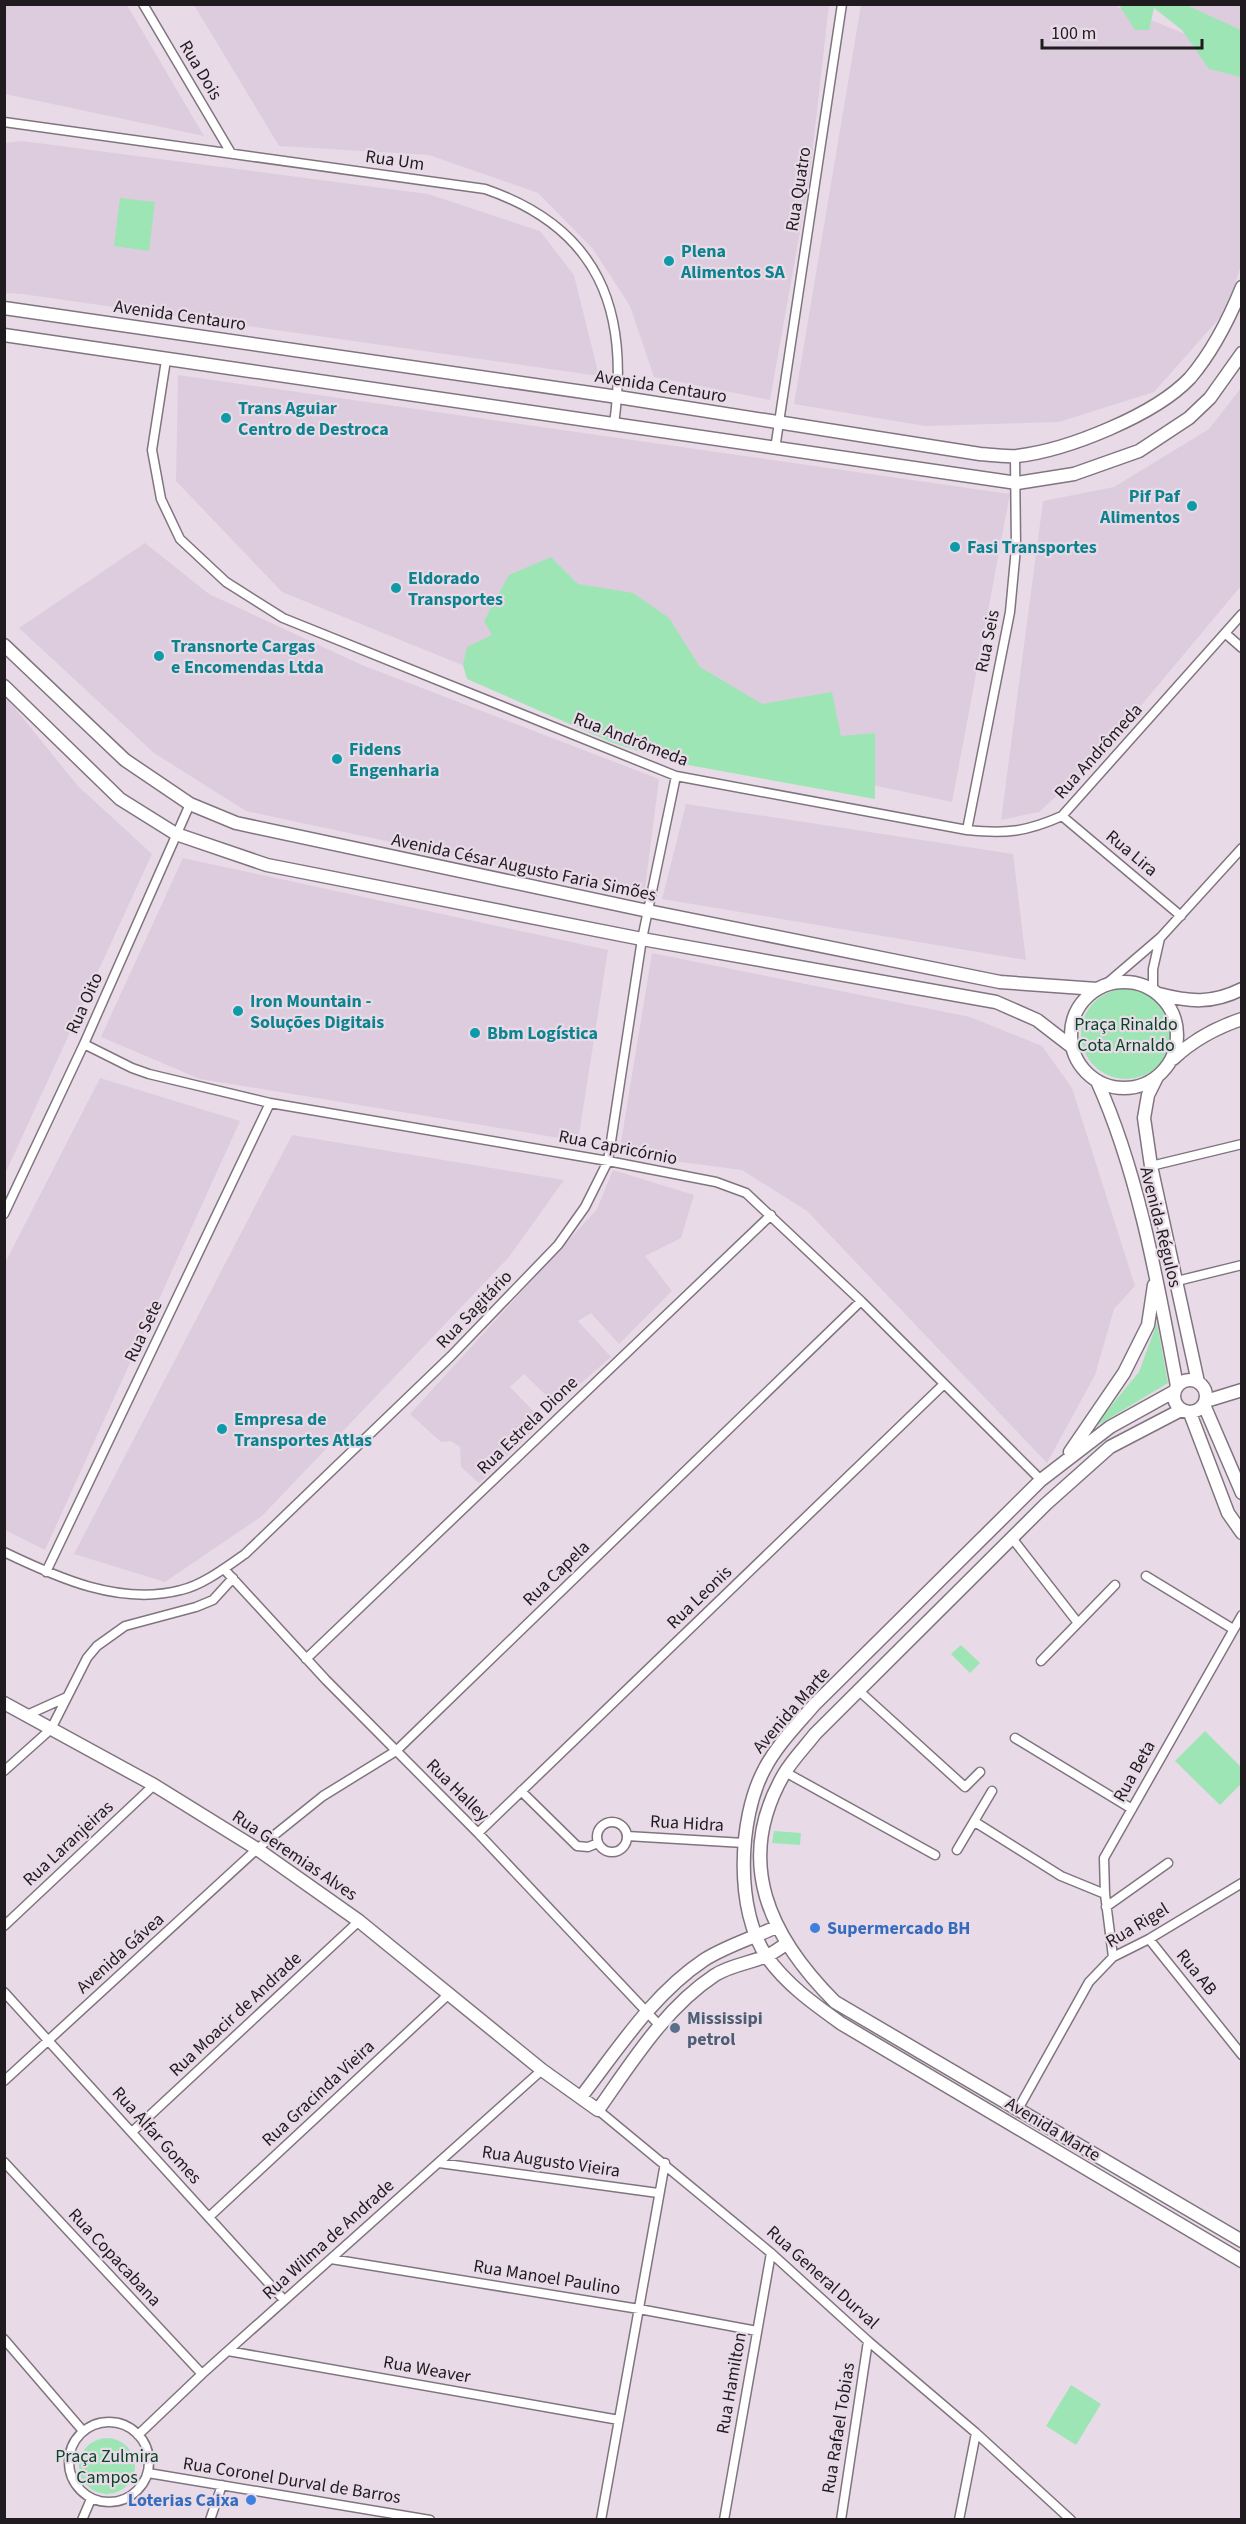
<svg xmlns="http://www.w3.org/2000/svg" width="1246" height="2524" font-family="'Source Sans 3',sans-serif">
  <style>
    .industrial { fill: #dcd }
    .green { fill: #9de5b5 }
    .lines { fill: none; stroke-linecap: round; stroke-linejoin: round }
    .street-casing { stroke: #80757f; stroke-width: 11 }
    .secondary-casing { stroke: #80757f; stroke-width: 15 }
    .street { stroke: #fff; stroke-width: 8 }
    .secondary { stroke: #fff; stroke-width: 12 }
    .culture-dot { fill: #0f9aa8; stroke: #e8dbe7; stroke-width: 2 }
    .shop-dot { fill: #3f7fe0; stroke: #e8dbe7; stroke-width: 2 }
    .service-dot { fill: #5c6f8a; stroke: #e8dbe7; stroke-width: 2 }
    .labels { text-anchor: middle; stroke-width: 4.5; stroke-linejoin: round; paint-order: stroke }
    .street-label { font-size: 18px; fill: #1f1b1f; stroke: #e8dbe7 }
    .culture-label { font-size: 18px; font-weight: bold; fill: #0d838f; stroke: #e8dbe7; text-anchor: start }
    .park-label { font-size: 18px; fill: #074525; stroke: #e8dbe7 }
    .shop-label { font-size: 18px; font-weight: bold; fill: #366cbe; stroke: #e8dbe7; text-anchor: start }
    .service-label { font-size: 18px; font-weight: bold; fill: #4e5e75; stroke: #e8dbe7; text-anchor: start }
  </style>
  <rect width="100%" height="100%" fill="#e8dbe7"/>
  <path class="industrial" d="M5,4L127,5L204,136L5,94Z
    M194,5H829L809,181L770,400L654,377L630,306L593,249L538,193L429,155L279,146Z
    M861,5H1113L1241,56V266L1225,312L1154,392L1059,422L925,426L794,404Z
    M1148,5H1241V47Z
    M22,141L428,194L540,231L574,275L599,376L22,294L5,293V143Z
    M178,375L1010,494L952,802L632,734L282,592L176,481Z
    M1241,388V586L1094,762L1039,812L1001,820L1043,501L1114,487L1209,429Z
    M145,543L209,594L362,665L659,779L644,896L246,811L154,753L19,628Z
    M5,696L78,786L152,854L5,1174Z
    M686,804L1013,854L1026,960L662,899Z
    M183,858L608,950L578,1141L200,1079L101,1037Z
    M652,953L970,1017L1042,1046L1072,1088L1135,1286L1114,1309L1095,1375L1047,1463L807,1211L742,1170L619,1154Z
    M100,1078L240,1121L45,1550L5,1530V1263Z
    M292,1135L564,1180L509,1257L262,1516L165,1582L74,1554Z
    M613,1170L694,1195L681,1238L645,1256L672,1291L619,1344L591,1313L578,1321L611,1357L556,1405L524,1374L510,1387L543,1421L479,1483L461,1467L460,1447L451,1441L441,1442L410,1414L597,1209Z"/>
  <path class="green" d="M1119,5H1186L1241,30V77L1209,69L1182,30L1154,8L1149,30H1135Z
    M120,198L155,202L149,251L114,246Z
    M551,557L578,584L633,593L669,618L700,667L762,704L832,692L841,736L875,733V799L677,763L613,743L467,679L463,665L467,647L492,635L484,621L509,575Z
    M1081 1034a45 45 0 1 1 90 0a45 45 0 1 1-90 0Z
    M1157,1323L1168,1383L1093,1428L1139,1372Z
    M961,1645L980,1663L970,1673L951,1654Z
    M1205,1731L1241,1767V1784L1220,1805L1175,1761Z
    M774,1831L801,1833L800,1845L772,1843Z
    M1071,2385L1101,2404L1076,2445L1046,2426Z
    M79 2466a28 28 0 1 1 56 0a28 28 0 1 1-56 0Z"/>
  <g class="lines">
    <g class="street-casing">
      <path id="street" d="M143,4L231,153
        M4,122L485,189C599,228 630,310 614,424
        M166,360L152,450L161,499L180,539L226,582L283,618L676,776L967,830C1006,834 1026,832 1062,816L1242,614
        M775,449L842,4
        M1226,634L1242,648
        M1062,816L1181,916
        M967,830L1010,612L1016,548L1015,456
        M1105,985L1161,937L1242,848
        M1153,991V969L1160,938
        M84,1044L132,1068L149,1074L270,1103L608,1161L716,1182L746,1193L861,1301L1041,1480
        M1151,1166L1242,1144
        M4,1214L84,1044L190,804
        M1177,1281L1242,1265
        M1012,1538L1078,1623
        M4,1552C58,1578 120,1606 181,1590C203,1585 226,1567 245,1554L451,1356L558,1245L585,1207L608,1161L642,939L676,776
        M224,1569L326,1680L478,1833L660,2026
        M46,1572L270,1103
        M1146,1576L1233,1629
        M306,1659L771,1215
        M1041,1661L1115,1585
        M858,1690L965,1787L980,1772
        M27,1715L67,1697
        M1015,1738L1132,1809
        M4,1771L51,1729L87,1658L97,1646L125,1626L196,1607L213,1600L233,1578
        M785,1772L935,1855
        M521,1791L577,1846L588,1847L598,1843
        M597 1837a15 15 0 1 1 30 0a15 15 0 1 1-30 0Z
        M975,1822L1061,1876L1105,1894
        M478,1833L944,1384
        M627,1836L744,1843
        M957,1850L992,1791
        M1106,1907L1168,1863
        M4,1926L154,1785
        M1149,1939L1242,2055
        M1113,1957L1105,1894L1104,1858L1242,1615
        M4,1992L284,2300
        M4,2081L257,1849L323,1796L396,1751L861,1301
        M598,2110L771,2253L868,2341L976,2433L1071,2520
        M1017,2111L1089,1982L1113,1957L1149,1939L1242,1883
        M132,2132L359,1921
        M4,2162L202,2374
        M439,2163L658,2193
        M209,2217L450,1993
        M331,2259L639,2309L757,2331
        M4,2339L83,2431
        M228,2351L619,2420
        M69 2462a40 40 0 1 1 80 0a40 40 0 1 1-80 0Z
        M138,2435L202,2374L542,2070
        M148,2473L430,2520
        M82,2520L91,2499
        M210,2520L222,2485
        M601,2520L665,2163
        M724,2520L771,2253
        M841,2520L868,2341
        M959,2520L976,2433"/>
    </g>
    <g class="secondary-casing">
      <path id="secondary" d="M4,308L618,397L980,454C992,455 1005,457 1017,456C1068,450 1155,415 1190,378C1213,351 1229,319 1242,287
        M4,335L1017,483L1074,474L1139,451L1189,418L1210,398L1242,353
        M4,645L125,760L190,804L236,823L648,911L1000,982L1097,989
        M4,686L120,799L176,834L267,865L642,939L996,1002L1037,1020L1072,1047
        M1071 1035a53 53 0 1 1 106 0a53 53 0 1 1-106 0Z
        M1159,994C1190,1002 1212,1004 1242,989
        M1173,1059C1193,1040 1215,1028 1242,1019
        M1157,1077L1148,1095L1144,1118L1151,1166L1198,1382
        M1097,1081C1139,1174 1158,1285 1177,1386
        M1174 1396a16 16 0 1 1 32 0a16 16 0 1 1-32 0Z
        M1175,1391L1110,1427L1041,1480L814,1705C797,1725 776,1746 764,1770C738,1819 735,1911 767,1957C787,1985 814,2004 842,2024L1242,2261
        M1206,1401L1242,1390
        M1204,1405L1242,1493
        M1181,1410L1110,1447L1046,1504L815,1734C805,1747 792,1760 784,1774C733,1862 770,1937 835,2002L1242,2241
        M1190,1413L1228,1513L1242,1533
        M1070,1452L1124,1373L1148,1325L1154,1285
        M4,1703L154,1785L257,1849L359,1921L542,2070L598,2110C632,2062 665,2008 715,1975C731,1965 750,1963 767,1956C773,1953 780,1948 786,1944
        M581,2097C618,2049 653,1994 704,1960C726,1946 753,1938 776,1927"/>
    </g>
    <use href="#street" class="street"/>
    <use href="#secondary" class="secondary"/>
  </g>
  <g class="culture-dot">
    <circle cx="669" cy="261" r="6"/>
    <circle cx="226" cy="418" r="6"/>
    <circle cx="1192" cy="506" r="6"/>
    <circle cx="955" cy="547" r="6"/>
    <circle cx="396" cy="588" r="6"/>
    <circle cx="159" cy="656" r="6"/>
    <circle cx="337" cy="759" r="6"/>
    <circle cx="238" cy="1011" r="6"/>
    <circle cx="475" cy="1033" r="6"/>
    <circle cx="222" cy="1429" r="6"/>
  </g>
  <g class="shop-dot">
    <circle cx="815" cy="1928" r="6"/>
    <circle cx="251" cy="2500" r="6"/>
  </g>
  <circle class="service-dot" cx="675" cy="2028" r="6"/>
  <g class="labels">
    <g class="street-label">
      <text transform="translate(201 70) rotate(59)" y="6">Rua Dois</text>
      <text transform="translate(395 160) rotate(8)" y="6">Rua Um</text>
      <text transform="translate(798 189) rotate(-81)" y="6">Rua Quatro</text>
      <text transform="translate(180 315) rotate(8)" y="6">Avenida Centauro</text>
      <text transform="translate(661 386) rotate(9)" y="6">Avenida Centauro</text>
      <text transform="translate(987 641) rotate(-79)" y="6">Rua Seis</text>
      <text transform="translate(631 739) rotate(21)" y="6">Rua Andrômeda</text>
      <text transform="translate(1098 751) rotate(-48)" y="6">Rua Andrômeda</text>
      <text transform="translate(1132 853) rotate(40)" y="6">Rua Lira</text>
      <text transform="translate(524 867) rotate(12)" y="6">Avenida César Augusto Faria Simões</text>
      <text transform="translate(84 1003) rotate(-66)" y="6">Rua Oito</text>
      <text transform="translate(618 1147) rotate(11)" y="6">Rua Capricórnio</text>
      <text transform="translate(1161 1227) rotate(76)" y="6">Avenida Régulos</text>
      <text transform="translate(474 1309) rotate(-46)" y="6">Rua Sagitário</text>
      <text transform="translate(143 1331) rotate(-65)" y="6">Rua Sete</text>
      <text transform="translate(527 1425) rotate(-44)" y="6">Rua Estrela Dione</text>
      <text transform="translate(556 1573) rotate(-44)" y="6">Rua Capela</text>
      <text transform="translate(699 1597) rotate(-44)" y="6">Rua Leonis</text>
      <text transform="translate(791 1710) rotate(-49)" y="6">Avenida Marte</text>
      <text transform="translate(1134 1771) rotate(-61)" y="6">Rua Beta</text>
      <text transform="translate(458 1790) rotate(45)" y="6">Rua Halley</text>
      <text transform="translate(687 1823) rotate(3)" y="6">Rua Hidra</text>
      <text transform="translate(68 1843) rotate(-43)" y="6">Rua Laranjeiras</text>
      <text transform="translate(295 1855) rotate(34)" y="6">Rua Geremias Alves</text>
      <text transform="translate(1137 1925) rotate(-31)" y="6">Rua Rigel</text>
      <text transform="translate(120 1953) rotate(-42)" y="6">Avenida Gávea</text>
      <text transform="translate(1197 1972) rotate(51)" y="6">Rua AB</text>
      <text transform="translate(235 2014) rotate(-43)" y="6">Rua Moacir de Andrade</text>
      <text transform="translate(318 2093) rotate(-43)" y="6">Rua Gracinda Vieira</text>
      <text transform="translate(1053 2129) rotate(31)" y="6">Avenida Marte</text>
      <text transform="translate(157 2135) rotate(48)" y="6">Rua Alfar Gomes</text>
      <text transform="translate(551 2161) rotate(8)" y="6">Rua Augusto Vieira</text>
      <text transform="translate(328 2239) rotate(-42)" y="6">Rua Wilma de Andrade</text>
      <text transform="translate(115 2257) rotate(47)" y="6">Rua Copacabana</text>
      <text transform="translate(547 2277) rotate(9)" y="6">Rua Manoel Paulino</text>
      <text transform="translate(823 2277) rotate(42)" y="6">Rua General Durval</text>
      <text transform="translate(427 2369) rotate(10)" y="6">Rua Weaver</text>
      <text transform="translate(731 2383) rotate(-80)" y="6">Rua Hamilton</text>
      <text transform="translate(838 2428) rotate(-81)" y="6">Rua Rafael Tobias</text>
      <text transform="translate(292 2480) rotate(9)" y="6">Rua Coronel Durval de Barros</text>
    </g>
    <g class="culture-label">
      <text x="681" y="257">Plena<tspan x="681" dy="21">Alimentos SA</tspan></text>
      <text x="238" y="414">Trans Aguiar<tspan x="238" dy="21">Centro de Destroca</tspan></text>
      <text x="1180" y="502" text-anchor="end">Pif Paf<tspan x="1180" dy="21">Alimentos</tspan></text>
      <text x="967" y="553">Fasi Transportes</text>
      <text x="408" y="584">Eldorado<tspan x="408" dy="21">Transportes</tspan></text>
      <text x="171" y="652">Transnorte Cargas<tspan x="171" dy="21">e Encomendas Ltda</tspan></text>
      <text x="349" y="755">Fidens<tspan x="349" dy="21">Engenharia</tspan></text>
      <text x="250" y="1007">Iron Mountain -<tspan x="250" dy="21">Soluções Digitais</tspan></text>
      <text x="487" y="1039">Bbm Logística</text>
      <text x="234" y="1425">Empresa de<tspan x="234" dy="21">Transportes Atlas</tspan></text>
    </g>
    <g class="park-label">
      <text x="1126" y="1030">Praça Rinaldo<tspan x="1126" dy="21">Cota Arnaldo</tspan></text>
      <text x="107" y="2462">Praça Zulmira<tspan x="107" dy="21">Campos</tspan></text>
    </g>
    <g class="shop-label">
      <text x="827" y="1934">Supermercado BH</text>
      <text x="239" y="2506" text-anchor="end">Loterias Caixa</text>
    </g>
    <g class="service-label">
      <text x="687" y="2024">Mississipi<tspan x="687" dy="21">petrol</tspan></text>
    </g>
  </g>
  <rect width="1246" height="2524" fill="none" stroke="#1f1b1f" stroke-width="12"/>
  <path d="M1042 39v9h160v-9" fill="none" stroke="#1f1b1f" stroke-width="3"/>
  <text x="1051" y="39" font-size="18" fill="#1f1b1f" stroke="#e8dbe7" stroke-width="4.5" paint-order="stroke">100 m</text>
</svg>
